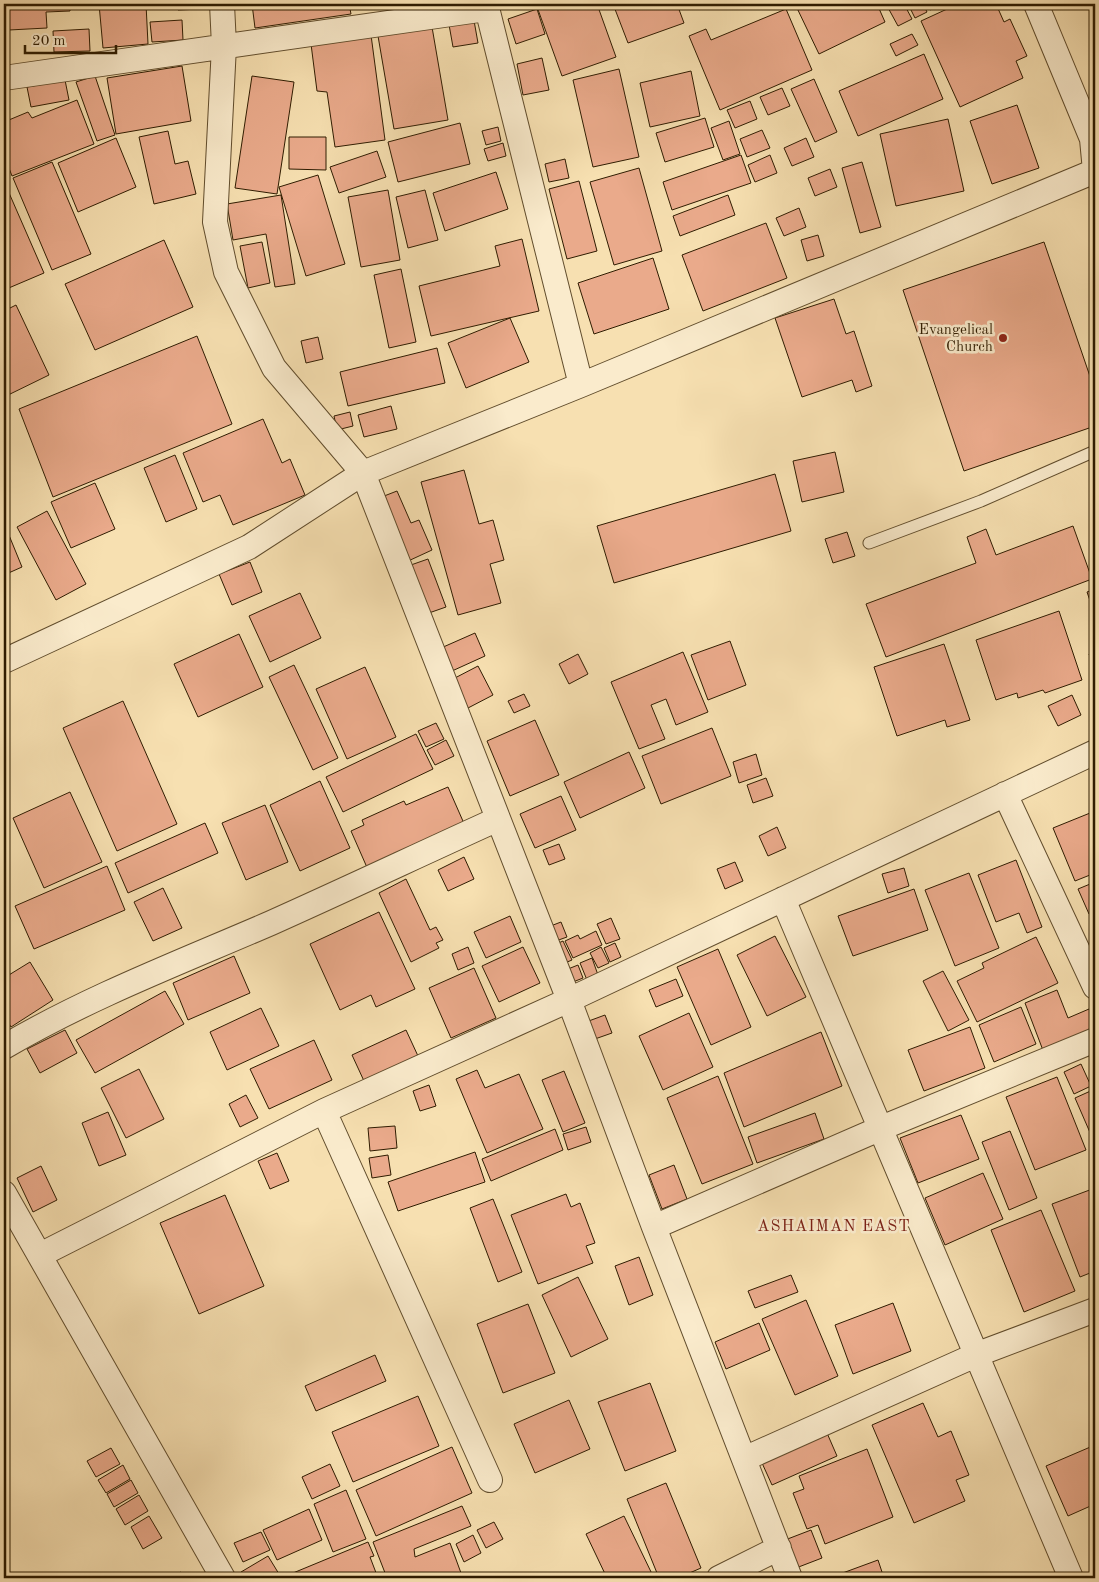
<svg xmlns="http://www.w3.org/2000/svg" width="1099" height="1582" font-family="'Old Standard TT',serif">
  <style>
    .building { fill: #eaaa8b; stroke: #2f1c01 }
    .lines { fill: none; stroke-linecap: round; stroke-linejoin: round }
    .service-casing { stroke: #614d2d; stroke-width: 13 }
    .minor-casing { stroke: #614d2d; stroke-width: 26 }
    .service { stroke: #faebcc; stroke-width: 11 }
    .minor { stroke: #faebcc; stroke-width: 24 }
    .poi-dot { fill: #8f2418; stroke: #faebcc; stroke-width: 2 }
    .labels { text-anchor: middle; stroke-width: 5; stroke-linejoin: round; paint-order: stroke }
    .poi-label { font-size: 15px; fill: #2f1c01; stroke: #faebcc; text-anchor: end }
    .neighbourhood-label { font-size: 16px; letter-spacing: 1px; fill: #7a1f14; stroke: #faebcc }
  </style>
  <rect width="100%" height="100%" fill="#f7e0b1"/>
  <filter id="stains"><feTurbulence type="fractalNoise" baseFrequency=".004" numOctaves="4"/><feColorMatrix values="0 0 0 0 .2 0 0 0 0 .09 0 0 0 0 .02 0 0 0 .5 -.17"/></filter>
  <radialGradient id="worn" r=".72"><stop offset=".6" stop-color="#630" stop-opacity="0"/><stop offset="1" stop-color="#630" stop-opacity=".3"/></radialGradient>
  <path class="building" d="M4,4H70V11L46,12L47,28L9,30L8,17H4Z
    M99,4H146L148,44L103,48Z
    M178,4H201V9L178,10Z
    M252,4H349L351,14L255,28Z
    M536,4H597L616,57L562,76Z
    M613,4H677L684,23L628,43Z
    M802,4H877L885,22L819,54L796,6Z
    M886,4H904L912,19L898,26Z
    M908,4H923L927,12L915,18Z
    M927,4H942L930,10Z
    M958,4H996L1004,22L1010,19L1027,56L1016,61L1023,78L960,107L921,21Z
    M1000,4H1013L1002,9Z
    M537,9L545,34L516,44L508,19Z
    M786,9L812,70L720,110L689,36L706,29L711,40Z
    M473,15L478,43L453,47L448,19Z
    M182,20L183,40L152,42L150,22Z
    M432,27L448,120L394,129L378,36Z
    M89,29L90,51L54,52L53,31Z
    M912,34L918,45L896,56L890,44Z
    M371,35L385,140L335,147L327,92L317,91L311,44Z
    M924,54L943,99L858,136L839,91Z
    M542,58L549,90L523,95L517,64Z
    M182,66L191,121L116,134L107,78Z
    M619,69L639,157L593,167L573,80Z
    M691,71L700,116L650,127L640,83Z
    M95,76L115,135L97,141L76,82Z
    M252,76L294,82L277,194L235,188Z
    M814,79L837,132L815,142L791,89Z
    M65,80L69,100L31,107L27,87Z
    M782,88L790,106L768,115L760,97Z
    M77,100L94,144L12,176L4,155V122L28,112L32,118Z
    M750,101L757,119L735,128L727,110Z
    M1017,105L1039,168L992,184L970,121Z
    M705,118L714,147L665,162L656,133Z
    M948,119L964,191L896,206L880,134Z
    M729,121L740,154L723,160L711,128Z
    M460,123L470,164L398,182L388,142Z
    M498,127L501,141L486,145L482,131Z
    M762,130L770,148L747,157L740,139Z
    M168,131L175,164L188,161L196,194L154,204L139,137Z
    M289,137H326V170L289,169Z
    M116,138L136,187L78,212L58,163Z
    M806,138L814,157L792,166L784,148Z
    M503,143L506,156L488,161L484,149Z
    M377,151L386,177L339,193L330,167Z
    M741,155L751,183L672,210L663,182Z
    M770,155L777,173L755,182L748,165Z
    M565,159L569,178L549,182L545,164Z
    M52,162L91,254L52,270L13,178Z
    M862,162L881,227L860,233L842,168Z
    M639,168L662,251L614,265L590,182Z
    M830,169L837,187L815,196L808,178Z
    M4,170L9,181L4,183Z
    M496,172L508,209L445,231L433,193Z
    M318,175L345,264L306,276L279,187Z
    M579,181L597,251L567,259L549,189Z
    M6,186L44,273L4,290V187Z
    M388,190L400,260L361,267L348,197Z
    M425,190L438,240L408,248L396,197Z
    M281,195L295,284L275,287L266,234L233,240L227,204Z
    M728,195L735,215L680,236L673,216Z
    M799,208L806,227L784,236L776,218Z
    M766,223L787,278L703,311L682,255Z
    M818,235L824,256L807,261L801,240Z
    M522,239L539,311L431,336L419,286L500,266L495,246Z
    M164,240L193,307L95,350L65,284Z
    M262,242L270,283L248,288L240,246Z
    M1044,242L1095,391V426L964,471L903,290Z
    M653,258L669,309L594,334L578,283Z
    M401,269L416,342L389,348L374,275Z
    M834,299L846,334L854,331L872,386L856,392L852,380L802,397L775,318Z
    M16,305L49,375L4,397V311Z
    M510,318L529,362L466,388L448,343Z
    M197,336L232,424L53,497L19,409Z
    M318,337L323,359L306,363L301,341Z
    M437,348L445,383L348,406L340,372Z
    M391,406L397,429L364,437L358,415Z
    M350,412L353,426L337,430L334,416Z
    M263,419L282,463L290,459L305,495L233,525L220,495L203,502L183,453Z
    M835,452L844,492L802,502L793,461Z
    M175,455L197,509L166,522L144,468Z
    M464,470L479,524L493,520L504,560L490,564L501,603L458,615L421,482Z
    M775,474L791,531L614,583L597,526Z
    M95,483L115,529L71,548L51,502Z
    M397,491L411,523L419,520L432,550L406,562L379,498Z
    M47,511L86,584L56,600L17,527Z
    M4,523L22,567L4,575Z
    M1073,526L1092,579L886,657L866,604L976,563L967,537L986,529L996,555Z
    M847,532L855,556L833,563L825,539Z
    M428,559L446,607L426,614L408,566Z
    M250,562L262,592L232,605L219,574Z
    M1095,589V615L1087,592Z
    M300,593L321,638L270,662L249,616Z
    M1059,611L1082,680L1045,693L1043,690L1018,698L1017,693L996,700L976,640Z
    M475,633L485,656L452,671L441,648Z
    M239,634L263,687L198,717L174,664Z
    M730,641L746,685L708,700L691,655Z
    M944,644L970,720L947,727L945,720L897,736L874,667Z
    M1095,651V669L1089,654Z
    M683,652L708,712L676,725L666,699L651,705L665,739L639,749L611,682Z
    M578,654L588,674L569,684L559,664Z
    M294,665L338,758L313,770L269,677Z
    M478,666L493,695L468,708L453,679Z
    M365,667L396,737L347,759L316,689Z
    M524,694L530,706L514,713L508,701Z
    M1072,695L1081,715L1058,726L1048,706Z
    M123,701L177,824L117,851L63,728Z
    M535,720L559,775L510,796L487,741Z
    M436,723L444,739L426,747L418,731Z
    M712,728L731,776L661,804L642,756Z
    M416,734L433,769L343,812L326,777Z
    M446,740L454,756L435,765L427,750Z
    M629,752L645,788L580,818L564,782Z
    M756,754L762,775L739,783L733,762Z
    M766,778L773,796L753,803L747,785Z
    M320,781L350,848L300,871L270,805Z
    M448,787L466,828L369,872L351,831L364,825L362,820L404,801L406,805Z
    M70,792L102,862L44,888L13,818Z
    M561,796L576,830L535,848L520,814Z
    M265,805L288,862L246,880L222,823Z
    M1095,811V873L1075,881L1053,828Z
    M205,823L218,853L128,893L115,863Z
    M777,827L786,848L768,856L759,836Z
    M559,844L565,859L549,865L543,850Z
    M464,857L474,879L448,891L438,870Z
    M1016,860L1042,927L1027,933L1019,913L996,922L978,875Z
    M735,862L743,881L725,889L717,869Z
    M107,866L125,910L34,949L15,906Z
    M904,868L909,886L888,893L882,874Z
    M969,873L999,948L955,966L925,890Z
    M406,879L430,930L436,927L443,940L436,943L439,948L411,962L379,893Z
    M1095,882V911L1089,914L1078,889Z
    M163,888L182,928L153,941L134,902Z
    M914,889L928,930L853,956L838,916Z
    M379,912L415,989L376,1007L371,995L340,1010L310,944Z
    M510,916L521,942L486,958L474,932Z
    M611,918L620,939L606,944L597,924Z
    M1095,920V933L1091,922Z
    M561,922L567,937L553,942L548,927Z
    M596,931L602,945L573,958L565,941L578,935L580,939Z
    M775,936L806,997L767,1016L737,955Z
    M1036,937L1058,983L977,1022L957,981L984,968L982,963Z
    M563,941L572,960L560,965L552,946Z
    M615,943L621,957L610,962L604,948Z
    M468,947L474,963L458,970L452,954Z
    M523,947L540,983L499,1002L482,966Z
    M601,947L609,963L598,968L590,953Z
    M718,949L751,1027L711,1045L677,967Z
    M234,956L250,993L188,1020L173,983Z
    M592,958L598,975L587,980L580,963Z
    M30,962L53,1000L11,1027L4,1015V978Z
    M578,965L583,978L568,984L563,971Z
    M474,968L496,1018L451,1038L429,988Z
    M943,971L969,1020L948,1031L923,981Z
    M676,979L683,996L656,1007L649,990Z
    M1057,990L1068,1018L1089,1009L1095,1025V1032L1044,1053L1025,1003Z
    M165,991L184,1024L95,1073L76,1040Z
    M1021,1007L1036,1044L994,1062L979,1025Z
    M261,1008L279,1046L227,1070L210,1032Z
    M689,1013L713,1067L663,1090L639,1036Z
    M605,1015L612,1033L592,1040L586,1022Z
    M970,1027L985,1068L924,1091L908,1050Z
    M65,1030L77,1053L40,1073L27,1049Z
    M406,1030L418,1056L364,1081L352,1055Z
    M821,1032L842,1086L744,1127L724,1073Z
    M314,1040L332,1080L269,1109L250,1069Z
    M1081,1064L1091,1086L1074,1094L1064,1072Z
    M139,1069L164,1119L126,1138L101,1088Z
    M477,1070L485,1088L519,1074L543,1129L487,1153L456,1079Z
    M564,1071L585,1123L563,1132L542,1080Z
    M718,1076L753,1164L702,1184L667,1098Z
    M1057,1077L1086,1150L1035,1170L1006,1097Z
    M429,1085L436,1106L420,1111L413,1091Z
    M1095,1089V1144L1075,1098Z
    M246,1095L258,1118L240,1127L229,1104Z
    M108,1112L126,1155L99,1166L82,1123Z
    M815,1113L824,1139L757,1163L748,1137Z
    M961,1115L979,1159L918,1183L900,1138Z
    M395,1126L397,1148L370,1151L368,1128Z
    M586,1127L591,1142L568,1150L563,1134Z
    M555,1129L563,1150L491,1181L482,1159Z
    M1010,1131L1037,1198L1009,1210L982,1142Z
    M475,1152L485,1182L398,1211L388,1182Z
    M277,1153L289,1181L270,1189L258,1161Z
    M388,1155L391,1175L372,1178L369,1158Z
    M674,1165L687,1199L662,1209L649,1175Z
    M41,1166L57,1200L33,1212L17,1178Z
    M983,1173L1003,1219L945,1245L925,1198Z
    M1095,1188V1271L1080,1277L1052,1204Z
    M566,1194L571,1207L580,1203L595,1243L586,1246L593,1263L538,1284L511,1215Z
    M225,1195L264,1286L199,1314L160,1223Z
    M493,1199L522,1272L498,1282L470,1208Z
    M1041,1210L1075,1291L1024,1312L991,1230Z
    M639,1257L653,1295L629,1305L615,1266Z
    M791,1275L798,1292L755,1308L748,1291Z
    M578,1277L608,1339L571,1357L542,1295Z
    M806,1300L838,1376L795,1395L762,1319Z
    M893,1303L911,1351L853,1374L835,1325Z
    M528,1304L555,1373L503,1393L477,1324Z
    M759,1323L770,1350L726,1369L715,1342Z
    M1095,1347V1359L1091,1349Z
    M375,1355L386,1381L316,1411L305,1386Z
    M650,1383L676,1451L625,1471L598,1402Z
    M418,1396L439,1446L353,1482L332,1432Z
    M569,1400L590,1449L535,1473L514,1424Z
    M923,1403L938,1437L951,1431L969,1475L956,1480L965,1501L914,1523L872,1425Z
    M827,1433L837,1456L772,1485L762,1463Z
    M1095,1445V1504L1068,1516L1046,1466Z
    M452,1447L472,1493L376,1536L356,1490Z
    M111,1448L120,1464L96,1477L87,1461Z
    M867,1449L893,1517L825,1544L818,1525L807,1529L793,1493L804,1489L799,1476Z
    M330,1464L340,1486L312,1499L302,1477Z
    M123,1465L130,1479L106,1493L98,1480Z
    M131,1480L138,1493L114,1507L107,1494Z
    M666,1483L701,1568L678,1578H659L627,1499Z
    M346,1490L366,1539L333,1552L314,1504Z
    M139,1495L148,1511L125,1525L116,1509Z
    M462,1506L471,1526L414,1549L415,1557L450,1543L461,1573L448,1578H387L373,1542Z
    M309,1509L322,1540L277,1560L263,1530Z
    M149,1516L162,1538L143,1549L131,1527Z
    M624,1516L653,1576L648,1578H607L586,1534Z
    M494,1522L503,1539L486,1548L477,1530Z
    M811,1530L822,1558L796,1568L785,1540Z
    M261,1532L270,1550L243,1562L234,1543Z
    M473,1535L481,1553L464,1562L456,1544Z
    M368,1542L374,1556L370,1557L378,1578H295L293,1573Z
    M268,1556L279,1574L271,1578H245L241,1572Z
    M878,1560L884,1578H829Z
    M181,1572L184,1578H168Z"/>
  <g class="lines">
    <g class="service-casing">
      <path id="service" d="M869,543L981,501L1095,451"/>
    </g>
    <g class="minor-casing">
      <path id="minor" d="M222,4L224,46L215,222L226,272L274,368L363,473L569,1000L654,1227L790,1578
        M486,4L581,385
        M4,78L486,9
        M4,661L249,547L363,473L581,385L1095,171L1092,139L1036,4
        M1005,794L1095,987
        M783,899C878,1126 977,1351 1071,1578
        M4,1047C89,997 181,962 271,923C347,889 423,853 498,819
        M324,1111L490,1480
        M4,1193L223,1578
        M654,1227L879,1129L1095,1040
        M40,1255L324,1111L569,1000L1095,752
        M744,1459L978,1354L1095,1310
        M719,1578L779,1548"/>
    </g>
    <use href="#service" class="service"/>
    <use href="#minor" class="minor"/>
  </g>
  <circle class="poi-dot" cx="1003" cy="338" r="5"/>
  <g class="labels">
    <g class="poi-label">
      <text x="993" y="334">Evangelical<tspan x="993" dy="17">Church</tspan></text>
    </g>
    <g class="neighbourhood-label">
      <text x="834" y="1231">ASHAIMAN EAST</text>
    </g>
  </g>
  <rect width="1099" height="1582" fill="none" stroke="#f7e0b1" stroke-width="20"/>
  <rect x="5" y="5" width="1089" height="1572" fill="none" stroke="#2f1c01" stroke-width="2.5"/>
  <rect x="10" y="10" width="1079" height="1562" fill="none" stroke="#2f1c01"/>
  <path d="M25 45v8h91v-8" fill="none" stroke="#2f1c01" stroke-width="2.5"/>
  <text x="32" y="45" font-size="15" fill="#2f1c01" stroke="#faebcc" stroke-width="4" paint-order="stroke">20 m</text>
  <rect width="100%" height="100%" filter="url(#stains)"/>
  <rect width="100%" height="100%" fill="url(#worn)"/>
</svg>
